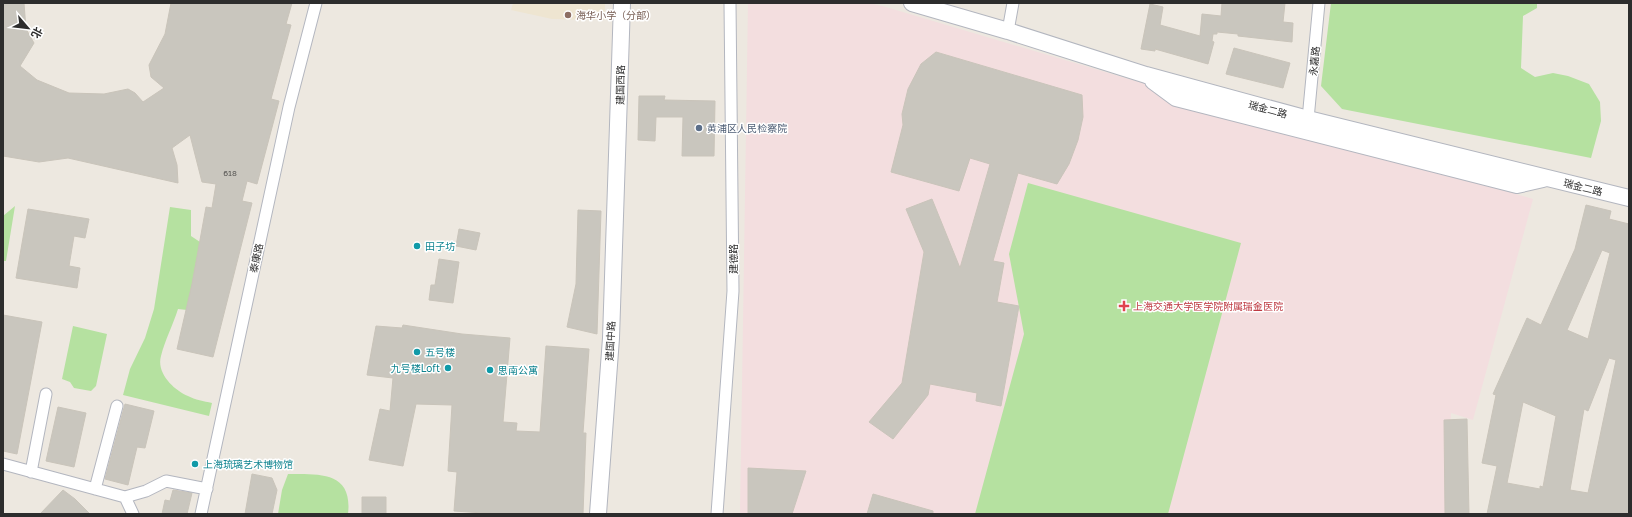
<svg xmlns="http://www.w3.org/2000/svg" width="1632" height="517" font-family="'Golos Text','Noto Sans SC',sans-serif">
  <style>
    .education { fill: #eee5d1 }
    .medical { fill: #f3dedf }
    .green { fill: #b5e1a0 }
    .building { fill: #c9c6be; stroke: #c9c4ba; fill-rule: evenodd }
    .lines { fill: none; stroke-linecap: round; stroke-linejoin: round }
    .street-casing { stroke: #b3b6bf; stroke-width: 13 }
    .secondary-casing { stroke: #b3b6bf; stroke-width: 18 }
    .street { stroke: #fff; stroke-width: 11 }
    .secondary { stroke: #fff; stroke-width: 16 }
    .education-dot { fill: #8d6e63; stroke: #fff; stroke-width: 1.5 }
    .service-dot { fill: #5c6f8a; stroke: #fff; stroke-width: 1.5 }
    .culture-dot { fill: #0f9aa8; stroke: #fff; stroke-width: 1.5 }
    .health-dot { fill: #e0444e; stroke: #fff; stroke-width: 1.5 }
    .labels { text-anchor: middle; stroke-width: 3; stroke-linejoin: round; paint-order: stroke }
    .number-label { font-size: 8px; fill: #545351 }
    .education-label { font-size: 10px; fill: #785e54; stroke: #fff; text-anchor: start }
    .street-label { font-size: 10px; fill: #2d2d2d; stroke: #fff }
    .service-label { font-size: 10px; fill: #4e5e75; stroke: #fff; text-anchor: start }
    .culture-label { font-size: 10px; fill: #0d838f; stroke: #fff; text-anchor: start }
    .health-label { font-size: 10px; fill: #be3a42; stroke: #fff; text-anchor: start }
  </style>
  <rect width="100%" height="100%" fill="#ede8e0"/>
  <path class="education" d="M513,3H605V20L552,19L511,10Z"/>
  <path class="medical" d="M748,3H869L886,7L1533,199L1473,420L1451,413L1446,514H740Z"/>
  <path class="green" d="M1331,3H1537V8L1523,16L1521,68L1535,77L1553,73L1568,76L1589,84L1600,102L1601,121L1591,158L1342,109L1321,86Z
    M1028,183L1241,243L1168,514H975L1024,334L1009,254Z
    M15,206L6,261H3V216Z
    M170,207L191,210V236L200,242L194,284L187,310L178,309C173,325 165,340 161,356C156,373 174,390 188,396C195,400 204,401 212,403L209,416L123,395L130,369L145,338L154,309Z
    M73,326L107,334L96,386L91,391L74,388L70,382L62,379Z
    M288,474C319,474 353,471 348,514H278L282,490Z"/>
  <path class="building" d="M3,3H24L26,29L34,43L20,66L37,80L69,93L104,94L128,89L135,93L143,102L164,88L151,77L149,65L165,34L171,3H292L286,24L291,25L271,99L279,101L257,184L247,181L242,201L252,203L213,357L177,349L192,284L206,207L212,208L216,184L202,182L190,135L172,148L177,165L178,183L68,158L39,162L3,156Z
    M1222,3H1285L1283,22L1293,23L1292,42L1238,36V34L1217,32V34H1213L1212,41L1214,42L1208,64L1155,49V51L1141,49L1150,4L1163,7L1160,25L1200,36L1202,14L1221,16Z
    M1234,48L1290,63L1283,88L1226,74Z
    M936,52L1082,95L1083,117L1078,140L1069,164L1057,184L1018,173L993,261L1004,263L997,302L1019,306L1001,406L976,401L977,393L930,384L928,395L893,439L869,422L902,383L924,252L906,209L932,199L960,268L990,164L970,158L959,191L891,172L903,125L902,114L908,89L921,64Z
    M639,96H665L664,100L715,101L714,156H682L683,117H656L655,141L638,140Z
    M1586,205L1611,211L1609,219L1629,224V514H1487L1497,466L1482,463L1496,395L1493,394L1527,318L1541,325L1575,249ZM1602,250L1610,253L1588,339L1567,330ZM1609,358L1616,360L1588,493L1570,490L1584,409L1588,411ZM1523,402L1556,416L1543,487L1540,486V489L1507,483Z
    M28,209L89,219L85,238L74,236L69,266L80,268L77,288L16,278Z
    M578,210L601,211L597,334L567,327L576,284Z
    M459,229L480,233L476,250L456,246Z
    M439,259L459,262L453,303L429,300L431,285H435Z
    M3,315L42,322L17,454L3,451Z
    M403,325L462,334L510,338L503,422L517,423L516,431L540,432L546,346L589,349L583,433H586L583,514H498L454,511L457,472L448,471L452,405L416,404L403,466L369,460L380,409L390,411L393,378L367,375L376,326L402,328Z
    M125,404L154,411L145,448L137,447L128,485L105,479Z
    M58,407L86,413L74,467L46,461Z
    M1467,419L1469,514H1445L1444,420Z
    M748,468L806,471L792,514H748Z
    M252,474L272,478L277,490L272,514H245Z
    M63,490L75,499L90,514H40Z
    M173,490L192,493L187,514H162L165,500L170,501Z
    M873,494L933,511V514H867Z
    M362,497H386V514H362Z"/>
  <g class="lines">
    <g class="street-casing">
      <path id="street" d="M1008,31L1013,3
        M1308,119L1319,3
        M3,464L125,497L146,491L166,481L207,489
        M31,472L46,394
        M95,489L117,406
        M125,497L133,514
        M201,514L289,107L316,3
        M717,514L733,291L730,3"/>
    </g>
    <g class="secondary-casing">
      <path id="secondary" d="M912,3L1008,31L1146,75L1308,119L1629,198
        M1153,81L1176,98L1517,185L1543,179
        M598,514L611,338L622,3"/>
    </g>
    <use href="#street" class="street"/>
    <use href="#secondary" class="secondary"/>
  </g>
  <circle class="education-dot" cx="568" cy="15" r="4"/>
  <circle class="service-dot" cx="699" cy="128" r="4"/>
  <g class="culture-dot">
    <circle cx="417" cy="246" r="4"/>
    <circle cx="417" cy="352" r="4"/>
    <circle cx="448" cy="368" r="4"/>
    <circle cx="490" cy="370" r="4"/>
    <circle cx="195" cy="464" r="4"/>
  </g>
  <path class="health-dot" d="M1122 300h4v4h4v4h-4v4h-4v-4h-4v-4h4z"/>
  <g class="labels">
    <g class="number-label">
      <text x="230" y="176">618</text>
    </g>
    <g class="education-label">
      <text x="576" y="19">海华小学（分部）</text>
    </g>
    <g class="street-label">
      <text transform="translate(1314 61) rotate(-84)" y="4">永嘉路</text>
      <text transform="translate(620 85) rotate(-89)" y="4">建国西路</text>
      <text transform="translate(1268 109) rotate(15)" y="4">瑞金二路</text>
      <text transform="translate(1583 187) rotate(14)" y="4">瑞金二路</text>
      <text transform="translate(256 258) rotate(-78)" y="4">泰康路</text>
      <text transform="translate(733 259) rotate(-90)" y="4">建德路</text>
      <text transform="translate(610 341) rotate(-87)" y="4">建国中路</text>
    </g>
    <g class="service-label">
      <text x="707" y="132">黄浦区人民检察院</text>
    </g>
    <g class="culture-label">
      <text x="425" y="250">田子坊</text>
      <text x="425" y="356">五号楼</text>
      <text x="440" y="372" text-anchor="end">九号楼Loft</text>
      <text x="498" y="374">思南公寓</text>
      <text x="203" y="468">上海琉璃艺术博物馆</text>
    </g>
    <g class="health-label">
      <text x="1133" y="310">上海交通大学医学院附属瑞金医院</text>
    </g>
  </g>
  <rect width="1632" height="517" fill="none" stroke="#2d2d2d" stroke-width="8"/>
  <g transform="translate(28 28) rotate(118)" stroke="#ffffff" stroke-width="3" paint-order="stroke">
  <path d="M0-3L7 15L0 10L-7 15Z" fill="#2d2d2d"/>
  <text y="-6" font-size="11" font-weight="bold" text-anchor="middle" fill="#2d2d2d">北</text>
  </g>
</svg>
